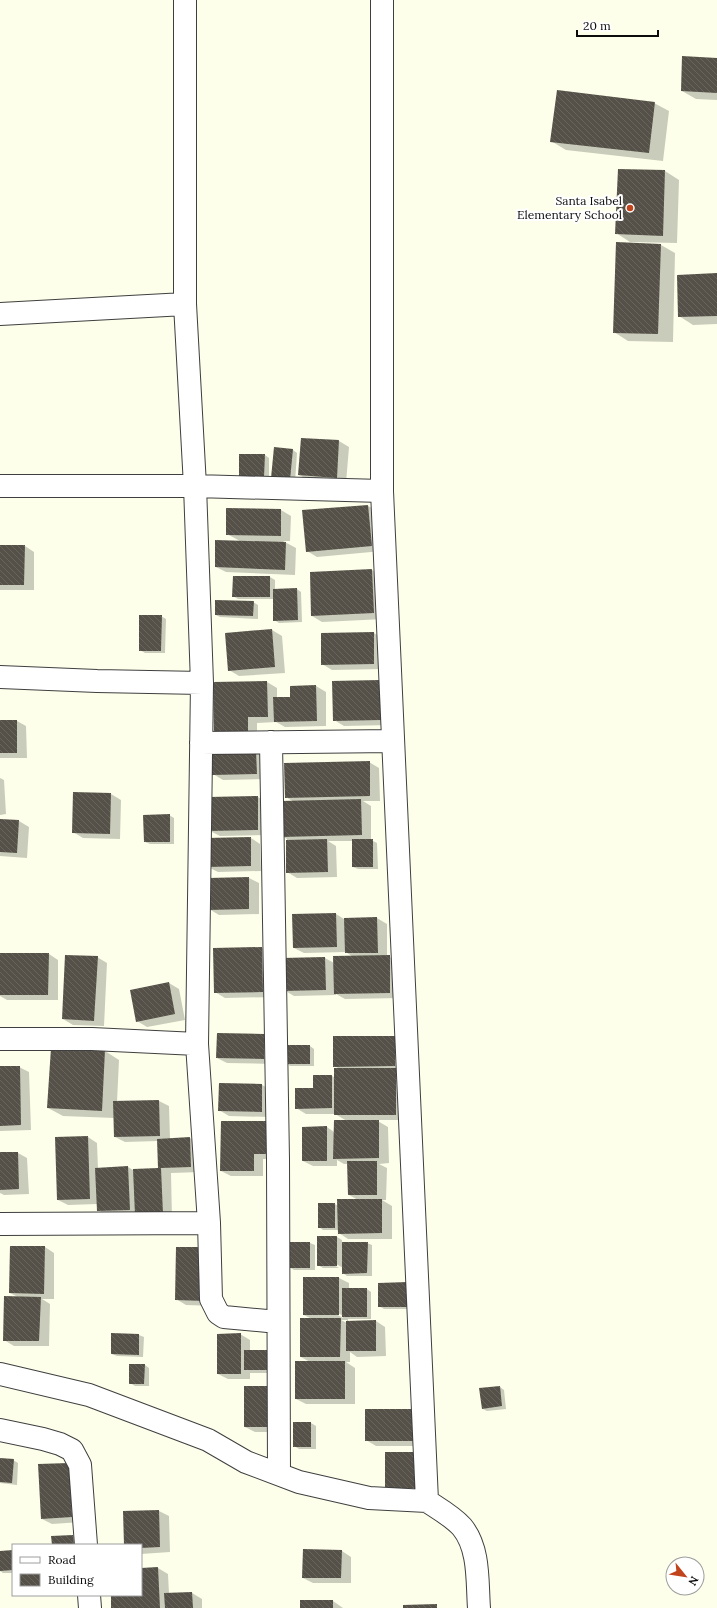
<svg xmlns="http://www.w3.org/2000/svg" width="717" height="1608" font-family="Lora,serif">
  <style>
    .shadow { fill: #0003; fill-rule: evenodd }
    .building { fill: url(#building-back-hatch) }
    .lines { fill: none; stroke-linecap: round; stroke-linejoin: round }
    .minor-casing { stroke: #3f3f3f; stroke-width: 24 }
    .minor { stroke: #fff; stroke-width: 22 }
    .poi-dot { fill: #c2441d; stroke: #fff; stroke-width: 1.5 }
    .labels { text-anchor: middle; stroke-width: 4; stroke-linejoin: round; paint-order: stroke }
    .poi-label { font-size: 12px; fill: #0c0c0c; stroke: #fff; text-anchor: end }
  </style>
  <defs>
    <pattern id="building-back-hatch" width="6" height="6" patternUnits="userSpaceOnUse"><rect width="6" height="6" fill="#555148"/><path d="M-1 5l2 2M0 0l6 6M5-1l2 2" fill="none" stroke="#68655e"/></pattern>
  </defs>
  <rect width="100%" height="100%" fill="#fdffea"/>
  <path class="shadow" d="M717,59V100L696,99L682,91Z
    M654,103L669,111L663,161L566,150L551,141Z
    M665,171L679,180L677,243L630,242L616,233Z
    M661,245L675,253L673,342L628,341L614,332Z
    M717,274V324L693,325L679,316Z
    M339,441L349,447L346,483L309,480L299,475Z
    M293,450L297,453L295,482L277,480Z
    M265,455L269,458V479L240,476Z
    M368,506L378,511L382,551L317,557L307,551L303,511Z
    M281,510L291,516L290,541H283L296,548L295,575L226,572L216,567L240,541L227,534Z
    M0,546H25L34,552V590H0Z
    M372,570L382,576L384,619L322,622L312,616Z
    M234,577H270L275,580V590L297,589L301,592L302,622L279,623L274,620V599H238L233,596Z
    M253,602L258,605V619L220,617L216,615Z
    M161,616L166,619L165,653H145L140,650Z
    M272,630L282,636L285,673L239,676L229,670L227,634Z
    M374,633L383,639V669L332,670L322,664Z
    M380,681L391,725L344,726L334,720Z
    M267,682L277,688V698H291L316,686L326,692V726L285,727L276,722L257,723V738L225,739Z
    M0,721H17L26,726L27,758H0Z
    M256,752L266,757V779L223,780L213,774Z
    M369,762L379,768L380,801H363L371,806V840L377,843L378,869H358L353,867V841H328L336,846L337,877L297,878L287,872V839L282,836L294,802L286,797Z
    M0,778L4,780L6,814L0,815Z
    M74,793L111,794L121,800L120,839L83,838L73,832Z
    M258,797L267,803L268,835L220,836L210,831Z
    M169,815L174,818V844H150L145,842Z
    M0,820L19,821L29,827L27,858L0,856Z
    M251,838L260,844L261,871L218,872L208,867Z
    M249,878L259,883V914L219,915L209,909Z
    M336,914L344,919L377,918L387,924V956L400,962V998L345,999L336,994V995L294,996L284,990L283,959L325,958L334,963L353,957L346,952L304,953L294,948Z
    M262,948L272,954L273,997L225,998L215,992L214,949Z
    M0,954H49L58,960V1000H7L0,996Z
    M97,957L107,963L104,1026L73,1025L63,1019Z
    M169,983L179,989L185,1020L147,1027L137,1021Z
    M218,1034L264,1035L274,1040V1064L227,1063L217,1058Z
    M334,1037H395L405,1042V1120H376L388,1127L389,1163L379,1164L387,1168L386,1200H382L392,1206V1239H348L339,1233V1230H323L319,1227L335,1204L338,1206L358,1200L349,1195L348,1164H344L337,1160V1166H313L303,1161V1128L327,1127L334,1132L347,1121L335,1114H306L296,1108L314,1089L332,1076L335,1078L340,1069L334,1066Z
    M310,1046L314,1049V1066H290L286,1063Z
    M52,1049L105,1051L119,1060L117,1102L159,1101L169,1106L170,1139L190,1138L200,1144L201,1172L171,1173L172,1219L107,1216L98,1210L97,1204L68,1205L58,1200L88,1137L97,1143L98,1169L128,1167L133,1170L159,1169L158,1141L125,1142L115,1137V1118L63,1116L48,1108Z
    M0,1067H19L29,1072L31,1130L0,1131Z
    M262,1085L272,1090L271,1117L229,1116L219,1110Z
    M281,1128V1159H263V1176H231L221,1171Z
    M0,1153H18L27,1158L29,1194L4,1195L0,1193Z
    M337,1237L342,1240V1243H367L372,1245V1276H347L343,1273V1268L333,1262L332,1264L339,1268H323L318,1265Z
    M289,1243H310L315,1245V1270H294L289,1267Z
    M45,1247L54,1253V1299H42L50,1304L49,1346H14L4,1340L18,1297L10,1293Z
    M177,1248L215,1306L186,1305L176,1299Z
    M339,1278L349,1283V1289H367L371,1292V1319H348V1322L376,1321L385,1327L386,1356L357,1357L350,1352V1362H346L355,1368V1404H306L296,1399L310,1362L301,1357L312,1319L304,1315ZM335,1311L343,1316V1318L334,1313ZM341,1320H347V1323Z
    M379,1284L412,1309H384L379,1306Z
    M240,1334L250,1340V1351L273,1373H250V1379H228L218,1374Z
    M139,1335L144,1337L143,1357L117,1356L112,1354Z
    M145,1365L149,1368V1386H135L130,1383Z
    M500,1387L504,1390L506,1409L487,1411L483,1409Z
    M283,1392V1432H255L245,1427Z
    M366,1410L429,1446H376L366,1440Z
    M311,1423L316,1426V1449H299L294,1446Z
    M386,1453L427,1494H395Z
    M0,1459L13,1460L18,1463L17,1485L0,1483Z
    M69,1464L81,1522L52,1524L42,1519Z
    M159,1511L169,1516L170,1552L141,1554V1545H125Z
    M73,1536L78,1539V1545H53L52,1537Z
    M13,1551V1573H3L0,1571V1552Z
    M342,1551L351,1557V1583H313L303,1578Z
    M158,1568L168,1574L169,1594L192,1593L202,1599V1608H112V1595H141V1569Z
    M333,1601L343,1608H301Z"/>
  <path class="building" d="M682,56L717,58V93L681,91Z
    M557,90L655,102L649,153L550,142Z
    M618,169L665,170L663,236L615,234Z
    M616,242L661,244L658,334L613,333Z
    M717,273V316L678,317L677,275Z
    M301,438L339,440L337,478L298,475Z
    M274,447L293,449L290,480L271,478Z
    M239,454H265L264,477H239Z
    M368,505L372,546L306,552L302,510Z
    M226,508L281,509V536L226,535Z
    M215,540L286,542L285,570L215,567Z
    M0,545H25L24,585H0Z
    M372,569L374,613L311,616L310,572Z
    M233,576H270V597H232Z
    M297,588L298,620L273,621V589Z
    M215,600L254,601L253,616L215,615Z
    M139,615H162L161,651H139Z
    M272,629L275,667L228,671L225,633Z
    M374,632V664L321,665V633Z
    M380,680L381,720L333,721L332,681Z
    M267,681L268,717H248V733L214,734L213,682Z
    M316,685L317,721L274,722L273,697H290V686Z
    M0,720H17V753H0Z
    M256,751L257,774L212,775L211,752Z
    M370,761V796L285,798L284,763Z
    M73,792L111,793L110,834L72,833Z
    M258,796V830L209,831L208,797Z
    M361,799L362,835L281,837V801Z
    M170,814V842H144L143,815Z
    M0,819L19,820L17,853L0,852Z
    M251,837V866L207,867L206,838Z
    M327,839L328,872L286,873V840Z
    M352,839H373V867H352Z
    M249,877V909L208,910V878Z
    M336,913L337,947L293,948L292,914Z
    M377,917L378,953H345L344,918Z
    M262,947L263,992L214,993L213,948Z
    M0,953H49L48,995H0Z
    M65,955L98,956L94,1021L62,1019Z
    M390,955V993L334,994L333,956Z
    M325,957L326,990L283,991L282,958Z
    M169,982L175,1014L136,1022L130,990Z
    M217,1033L264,1034V1059L216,1058Z
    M333,1036H395V1066L333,1067Z
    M285,1045H310V1064H285Z
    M51,1048L105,1050L102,1111L47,1108Z
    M0,1066H20L21,1125L0,1126Z
    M334,1068H396V1115H334Z
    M313,1075H332V1108L295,1109V1088H313Z
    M219,1083L262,1084V1112L218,1111Z
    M159,1100L160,1136L114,1137L113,1101Z
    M334,1120H379V1158L333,1159Z
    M221,1121H271V1154H254V1171H220Z
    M327,1126V1161H302V1127Z
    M88,1136L90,1199L57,1200L55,1137Z
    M190,1137L191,1167L161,1168L163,1214L135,1215L133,1169L158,1168L157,1139Z
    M0,1152H18L19,1189L0,1190Z
    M347,1161H377V1195H348Z
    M128,1166L130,1210L97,1211L95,1168Z
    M337,1199H382V1233L338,1234Z
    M318,1203H335V1228H318Z
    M317,1236H337V1266H317Z
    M288,1242H310V1268H288Z
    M342,1242H368L367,1273L342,1274Z
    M10,1246H45L44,1294L9,1293Z
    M176,1247H207L206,1301L175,1300Z
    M303,1277H339V1315H303Z
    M408,1282V1307H378V1283Z
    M342,1288H367V1317H342Z
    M4,1296L41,1297L39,1341H3Z
    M300,1318H341L340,1357H300Z
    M376,1320V1351H346V1321Z
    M111,1333L139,1334V1355L111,1354Z
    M241,1333V1374H217V1334Z
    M244,1350H269V1370H244Z
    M295,1361H345V1399H295Z
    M129,1364H145L144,1384H129Z
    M244,1386H273V1427H244Z
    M500,1386L502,1406L482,1409L479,1388Z
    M365,1409H419V1441H365Z
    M293,1422H311V1447H293Z
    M385,1452H417V1488L385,1489Z
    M0,1458L14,1459L12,1483L0,1482Z
    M69,1463L72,1517L41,1519L38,1464Z
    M159,1510L160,1547L141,1548V1545H124L123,1511Z
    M73,1535L74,1545H52L51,1536Z
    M303,1549L342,1550L341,1578H302Z
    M13,1550V1570L0,1571V1551Z
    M158,1567L160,1608H111V1595H141V1568Z
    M192,1592L193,1608H165L164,1593Z
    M300,1600H333V1608H300Z
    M437,1604V1608H403V1605Z"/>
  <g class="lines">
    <g class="minor-casing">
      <path id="minor" d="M185,0V304L195,486L202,683L197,1044L209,1223L211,1299L218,1313L224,1317L278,1322
        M0,314L185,304
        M0,486H195L382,491
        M0,677L97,681L202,683
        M271,742L278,1159L279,1474
        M201,743L393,741
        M0,1039H92L197,1044
        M0,1224L209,1223
        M0,1374L89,1395L208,1440L246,1462L299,1482L369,1498L427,1501L382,491V0
        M0,1430L43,1439L60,1444L72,1450L80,1465L86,1545
        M427,1501C439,1509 452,1516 462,1527C480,1549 477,1582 479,1608
        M89,1595L90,1608"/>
    </g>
    <use href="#minor" class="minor"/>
  </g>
  <circle class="poi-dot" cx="630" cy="208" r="4"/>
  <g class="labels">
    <g class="poi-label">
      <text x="622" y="205">Santa Isabel<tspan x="622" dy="14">Elementary School</tspan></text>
    </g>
  </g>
  <rect x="12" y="1544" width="130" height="52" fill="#ffffff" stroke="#9e9e9e"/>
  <rect x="20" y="1557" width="20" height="6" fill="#ffffff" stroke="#9e9e9e"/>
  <text x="48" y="1564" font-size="12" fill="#0c0c0c">Road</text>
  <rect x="20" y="1574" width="20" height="12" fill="url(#building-back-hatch)" stroke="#9e9e9e"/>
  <text x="48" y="1584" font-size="12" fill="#0c0c0c">Building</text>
  <g transform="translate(685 1576) rotate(120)"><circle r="19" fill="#ffffff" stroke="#9e9e9e"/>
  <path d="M0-3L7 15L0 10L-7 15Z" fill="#c2441d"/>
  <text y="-6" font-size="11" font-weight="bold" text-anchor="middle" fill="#0c0c0c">N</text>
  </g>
  <path d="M577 30v6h81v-6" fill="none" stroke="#0c0c0c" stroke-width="2"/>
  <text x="583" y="30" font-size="12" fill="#0c0c0c" stroke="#ffffff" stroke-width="3" paint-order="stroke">20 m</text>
</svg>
